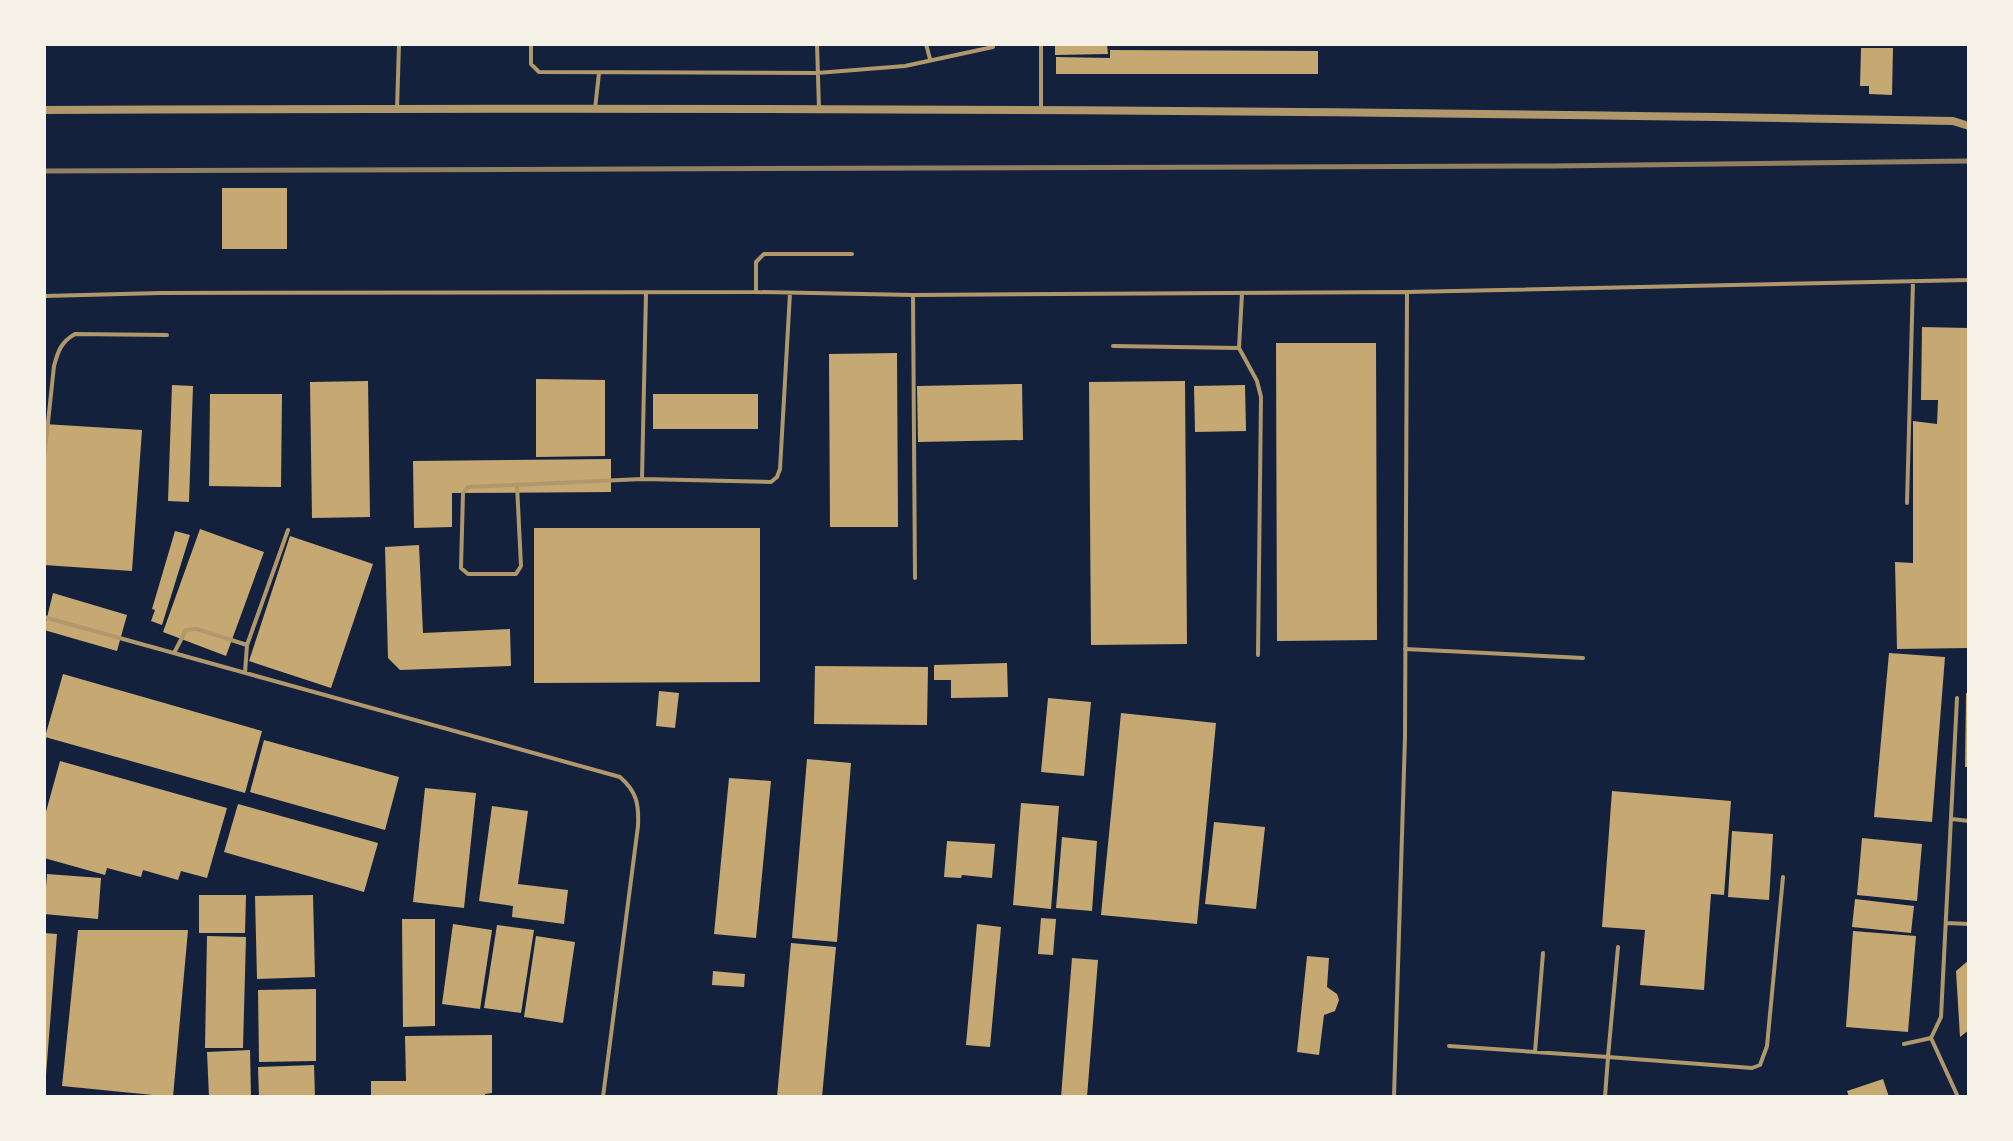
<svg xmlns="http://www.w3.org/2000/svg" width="2013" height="1141" font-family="'Fira Sans Condensed',sans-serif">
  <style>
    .building { fill: #c6a872 }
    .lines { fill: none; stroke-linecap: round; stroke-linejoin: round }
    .service { stroke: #b1986c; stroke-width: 4 }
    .minor { stroke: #b1986c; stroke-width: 8 }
    .rail { stroke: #918062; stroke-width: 5 }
  </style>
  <rect width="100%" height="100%" fill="#14213d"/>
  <path class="building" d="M1055,44H1107L1108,54L1055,55Z
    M1861,48H1893L1892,95L1869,94V86H1860Z
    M1110,50L1318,51V74H1056V57L1110,58Z
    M222,188H287V249H222Z
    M1922,327L1969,328V648L1897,649L1895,562L1913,563V421L1937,424L1938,400H1921Z
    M1276,343H1376L1377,640L1277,641Z
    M897,353L898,527H830L829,354Z
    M536,379L605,380V456L536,457Z
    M368,381L370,517L312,518L310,382Z
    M1185,381L1187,644L1091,645L1089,382Z
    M1022,384L1023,440L918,442L917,386Z
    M172,385L193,386L189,502L168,501Z
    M1245,385L1246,431L1195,432L1194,386Z
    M210,394H282L281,487L209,486Z
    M653,394H758V429H653Z
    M44,424L142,430L132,571L44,565Z
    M611,459V492L452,493V527L414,528L413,461Z
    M534,528H760V682L534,683Z
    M200,529L264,552L226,656L163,632Z
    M175,531L190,535L162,625L151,621L155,610L152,609Z
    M290,536L373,564L331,688L249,661Z
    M419,545L423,633L510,629L511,666L400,670L388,658L385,547Z
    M53,593L127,615L117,651L44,630Z
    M1889,653L1945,657L1932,822L1874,817Z
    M1007,663L1008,697L951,698V680H934V665Z
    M815,666L928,667L927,725L814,724Z
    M63,674L262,731L245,793L45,737Z
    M659,691L679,693L675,728L656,726Z
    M1966,693H1969V767H1965Z
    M1048,698L1091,702L1084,776L1041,772Z
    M1121,713L1216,723L1197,924L1101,915Z
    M264,740L399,777L385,830L250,792Z
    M807,759L851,763L837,942L792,938Z
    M60,761L227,808L207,878L181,871L178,880L143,870L141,877L107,868L105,875L44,858V819Z
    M729,778L771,781L756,938L714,934Z
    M425,788L476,793L464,908L413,902Z
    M1612,791L1731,801L1724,895L1711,894L1704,990L1640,985L1645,930L1602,927Z
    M1021,803L1059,806L1051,909L1013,905Z
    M238,804L378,843L364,892L224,852Z
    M492,806L528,811L518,884L568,890L564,924L512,917L513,906L479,901Z
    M1214,822L1265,827L1256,909L1205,904Z
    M1732,831L1773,834L1769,900L1728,897Z
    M1062,837L1097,841L1092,911L1056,908Z
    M1862,838L1922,844L1917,901L1857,895Z
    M947,841L995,844L992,878L962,875L961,878L944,877Z
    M47,874L101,878L98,919L44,914Z
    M199,895H246L245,933H199Z
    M313,895L315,977L257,979L255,896Z
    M1855,899L1914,906L1911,933L1852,927Z
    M1041,918L1056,919L1053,955L1038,954Z
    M402,919H435V1026L403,1027Z
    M453,924L492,930L480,1009L442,1004Z
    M977,924L1001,927L990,1047L966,1045Z
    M497,925L534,930L521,1013L484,1008Z
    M78,930H188L173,1097L62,1086Z
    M1853,931L1916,936L1908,1032L1846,1027Z
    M44,933L57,934L46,1075H44Z
    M207,936L246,937L243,1048H205Z
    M536,936L575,942L563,1023L524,1017Z
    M791,943L836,947L822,1097H777Z
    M1307,956L1329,958L1327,987L1337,994L1339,1000L1335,1011L1324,1015L1319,1055L1297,1052Z
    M1072,958L1098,960L1087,1097H1061Z
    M1969,960V1030L1960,1037L1956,971Z
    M713,971L745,974L744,987L712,985Z
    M316,989V1061L259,1062L258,990Z
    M492,1035V1093L485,1094V1097H371V1081H406L405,1036Z
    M250,1050L251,1097H209L207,1052Z
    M314,1065L315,1097H259L258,1067Z
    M1883,1079L1889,1097H1849L1847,1091Z"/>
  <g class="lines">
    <path class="service" d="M531,44V64L539,72L817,73L905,66L993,47
      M817,44L819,109
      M926,44L930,59
      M1041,44V108
      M397,109L399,44
      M595,109L599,73
      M756,292V262L764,254H852
      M1242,293L1239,348L1257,381L1261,397L1258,655
      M913,295L915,578
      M44,296L161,293L756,292L913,295L1407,292L1969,280
      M1113,346L1239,348
      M44,460L54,366C58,351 61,342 75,334L167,335
      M642,478L646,293
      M517,485L521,566L516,574H468L461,568L463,493L468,487L642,479L771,482L777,477L780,469L790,293
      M1907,503L1913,281
      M44,617L620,777C637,792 639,804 638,826L603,1097
      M247,645L288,530
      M1405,649L1583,658
      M174,653L186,630L197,629L247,645L245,673
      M1952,819L1969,821
      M1947,923L1969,924
      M1618,947L1608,1057L1752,1068L1760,1065L1767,1046L1783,877
      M1931,1038L1941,1017L1957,698
      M1904,1044L1931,1038L1958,1097
      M1449,1046L1608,1057L1605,1097
      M1535,1052L1543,953
      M840,1097H928
      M1394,1097L1405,737L1407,292"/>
    <path class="minor" d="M44,110C680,107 1317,109 1953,121L1969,126"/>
    <path class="rail" d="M44,171L1552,166L1969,161"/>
  </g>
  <rect width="2013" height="1141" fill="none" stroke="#f6f1e7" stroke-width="92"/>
</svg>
